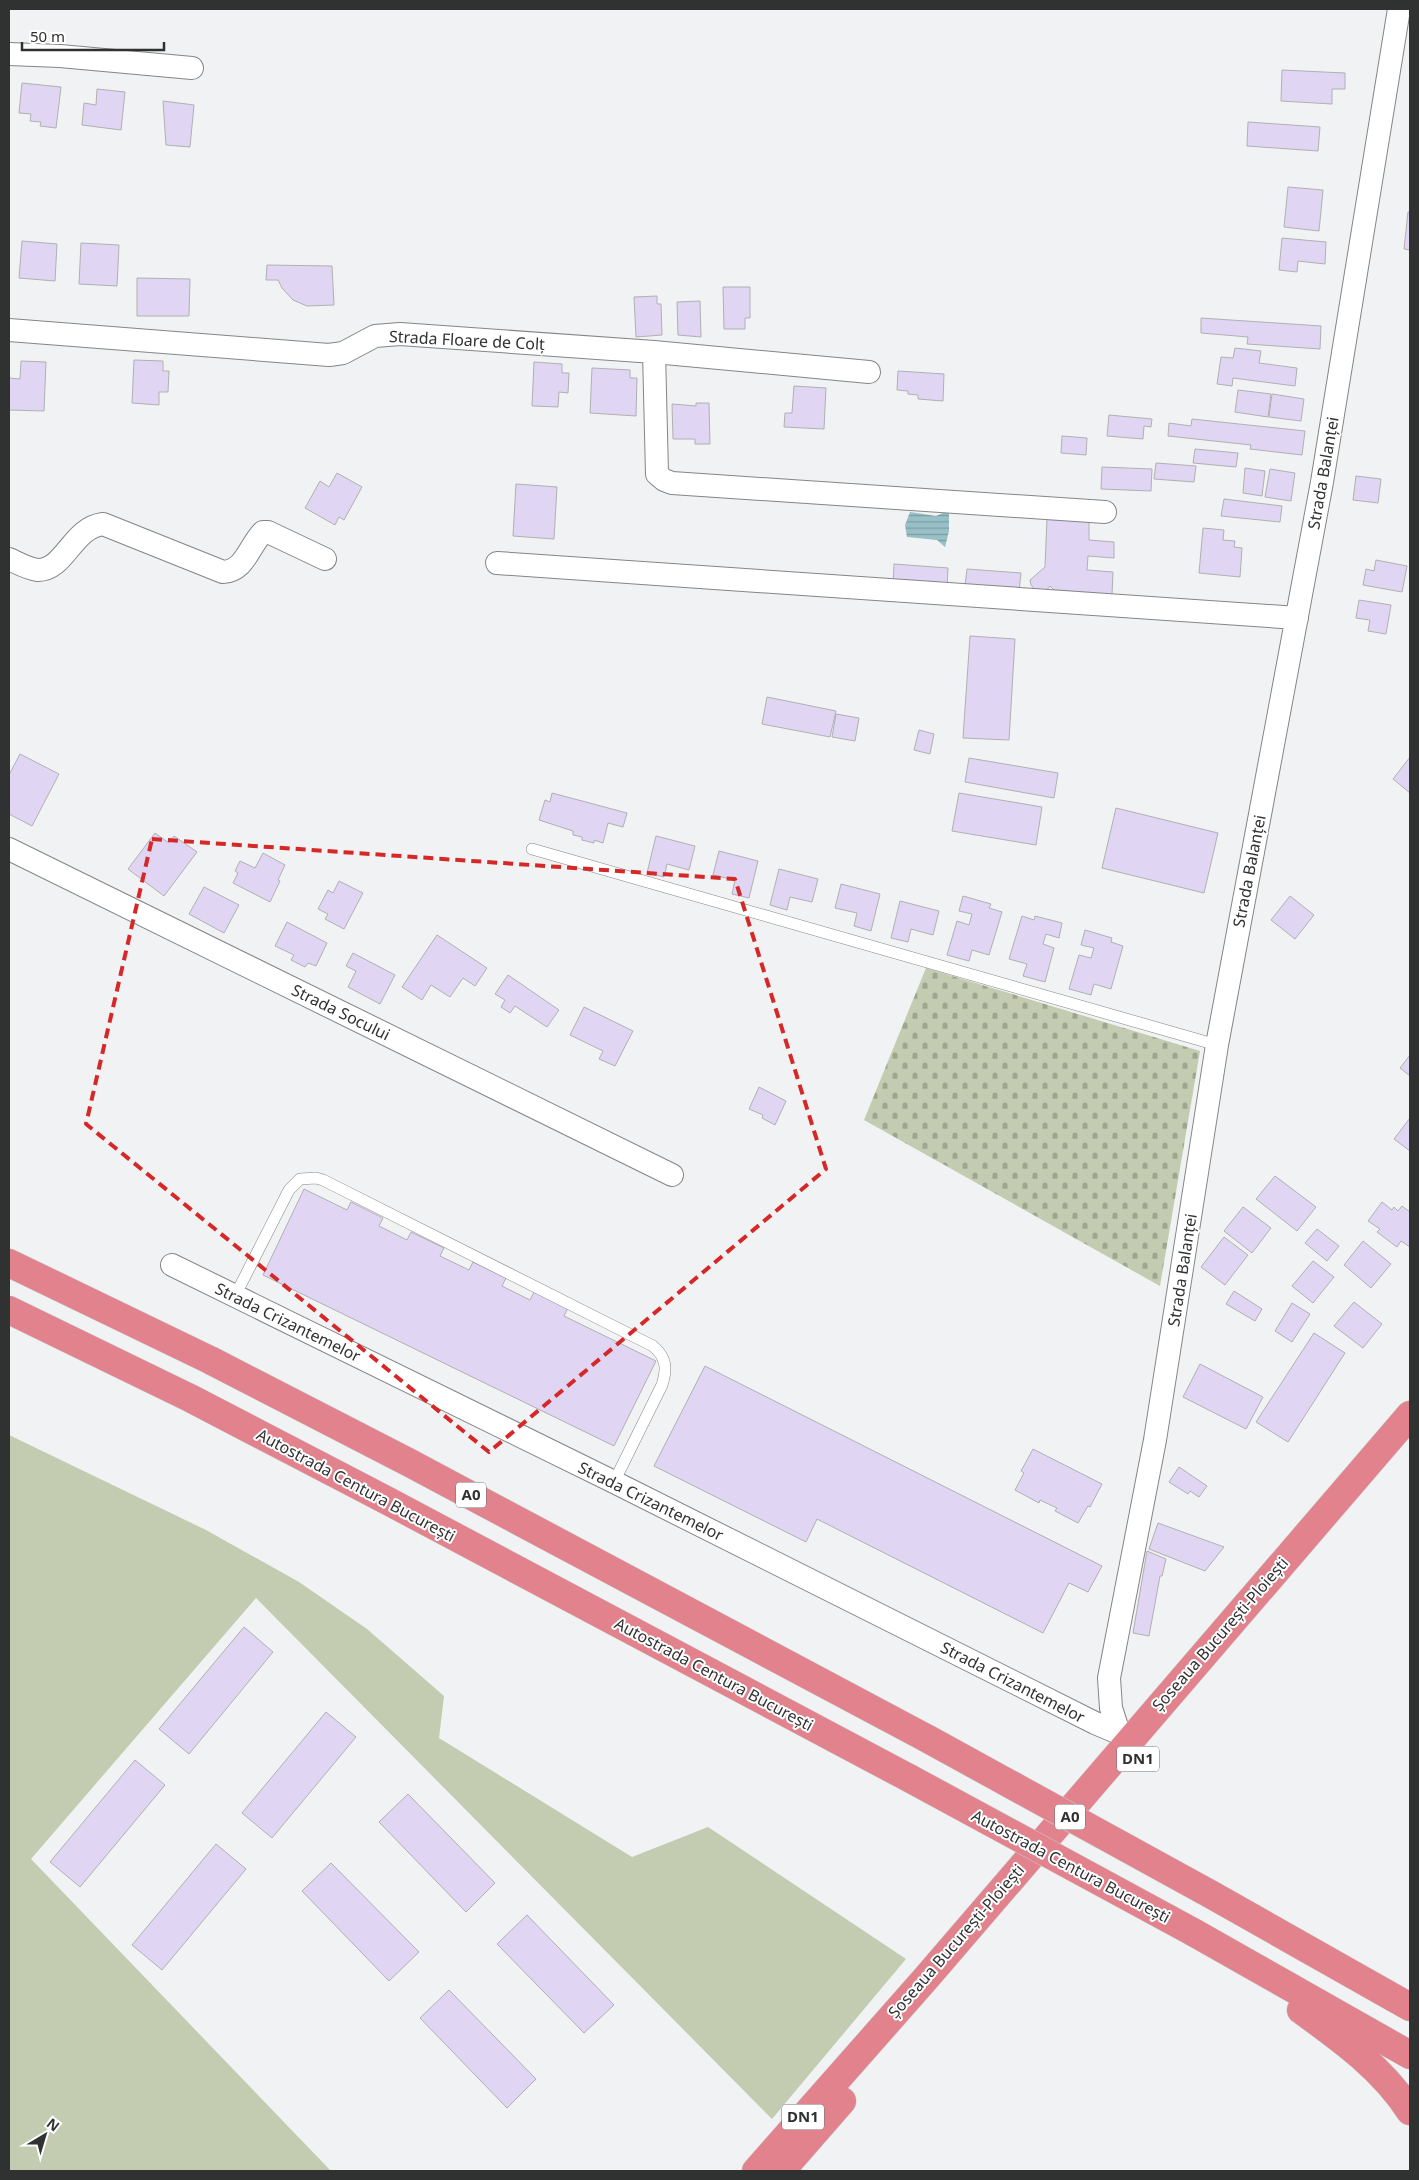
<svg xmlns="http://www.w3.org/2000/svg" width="1419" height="2180" font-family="'Noto Sans',sans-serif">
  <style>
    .grass { fill: #c3ccb0 }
    .cemetery { fill: url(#cemetery-stones) }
    .water { fill: url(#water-rules) }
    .building { fill: #e1d5f4; stroke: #b0b0b1 }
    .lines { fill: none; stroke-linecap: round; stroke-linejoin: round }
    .lane-casing { stroke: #848586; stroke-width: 12 }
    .street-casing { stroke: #848586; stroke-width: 24 }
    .highway-casing { stroke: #cdcece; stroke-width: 29 }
    .lane { stroke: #fff; stroke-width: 11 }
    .street { stroke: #fff; stroke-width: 22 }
    .highway { stroke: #e1828d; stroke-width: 28 }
    .highway-bridge-casing { stroke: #cdcece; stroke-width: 29; stroke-linecap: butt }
    .highway-bridge { stroke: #e1828d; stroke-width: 28 }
    .marked { fill: none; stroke: #d62828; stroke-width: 4; stroke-dasharray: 10 6; stroke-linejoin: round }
    .labels { text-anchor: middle; stroke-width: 4; stroke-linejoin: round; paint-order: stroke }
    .shield { fill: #fff; stroke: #6e6f6f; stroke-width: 1 }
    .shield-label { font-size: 15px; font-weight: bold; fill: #303131 }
    .street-label { font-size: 16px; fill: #303131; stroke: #fff }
  </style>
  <defs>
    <pattern id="cemetery-stones" width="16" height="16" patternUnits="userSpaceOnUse" patternTransform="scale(1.25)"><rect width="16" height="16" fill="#c3ccb0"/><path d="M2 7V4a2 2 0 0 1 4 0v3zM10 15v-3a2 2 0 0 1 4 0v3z" fill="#9fa690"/></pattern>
    <pattern id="water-rules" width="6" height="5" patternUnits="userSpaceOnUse" patternTransform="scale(1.25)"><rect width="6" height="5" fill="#98c0c7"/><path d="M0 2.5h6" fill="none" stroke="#7c9da2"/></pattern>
  </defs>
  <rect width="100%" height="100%" fill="#f1f2f3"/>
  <path class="grass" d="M9,1435L206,1530L299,1582L367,1629L444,1696L439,1738L632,1857L708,1827L906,1959L772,2119L256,1598L31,1859L331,2171H9Z"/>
  <path class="cemetery" d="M926,968L1200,1051L1160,1286L864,1120Z"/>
  <path class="water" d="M910,512L936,516L945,512L949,513V531L945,547L937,540L907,537L905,525Z"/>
  <path class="building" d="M1282,70L1345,73V89H1332V104L1281,101Z
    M22,83L61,87L56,128L40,126L41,122L30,121L31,114L19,113Z
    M97,89L125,92L121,130L82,125L84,103L96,105Z
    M163,101L194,105L190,147L166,145Z
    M1248,122L1320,127L1318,151L1247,146Z
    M1288,187L1323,190L1319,231L1284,227Z
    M1408,212H1410V250L1404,249Z
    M1282,238L1326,242L1325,264L1298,261L1297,272L1279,270Z
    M22,241L57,244L55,281L19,278Z
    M81,243L119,245L117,286L79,284Z
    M267,265L332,266L334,305L307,306L293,300L282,288L278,280H266Z
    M137,278L190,279L189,316H137Z
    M723,287H750V318H745V329H724Z
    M657,296V304H661L662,335L636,337L634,297Z
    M700,301L701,337L678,335L677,302Z
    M1201,318L1321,326L1320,349L1247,344L1248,337L1201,333Z
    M1235,348L1261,351L1259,363L1297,368L1295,386L1233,378L1232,386L1217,384L1221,357L1233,358Z
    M134,360L163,361V371H169L168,392H159V405L132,403Z
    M21,361L46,362L44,411L9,410V378L20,379Z
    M534,362L562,364V373H569L568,393L559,392L558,407L532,406Z
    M592,368L630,370V378H637L636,416L590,413Z
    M898,371L944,374L943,401L918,399V395L908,394V391L897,390Z
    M794,386L826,388L824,429L784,427L785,413H792Z
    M1238,390L1271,394L1268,417L1235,412Z
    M1272,394L1304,399L1301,421L1269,417Z
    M696,403H709L710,444H695V439H673L672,404L696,406Z
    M1109,415L1152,419L1151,427L1144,426L1143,439L1107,436Z
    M1192,419L1305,431L1302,455L1250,449L1251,445L1168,436L1169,423L1191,426Z
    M1062,436L1087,438L1086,455L1061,453Z
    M1195,449L1238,453L1236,467L1193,463Z
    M1156,463L1196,466L1194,482L1154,479Z
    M1102,467L1152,469L1151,491L1101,489Z
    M1245,468L1265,471L1262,496L1243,493Z
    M1270,469L1295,473L1291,501L1265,497Z
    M337,473L362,487L344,520L339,517L335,525L305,508L320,481L329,487Z
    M1356,476L1381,479L1378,503L1353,500Z
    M516,484L557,487L554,539L513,536Z
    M1224,499L1282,506L1280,522L1221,516Z
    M1047,518H1089V540L1114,542V558L1088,556L1087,570L1113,572L1112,595L1054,590L1050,586L1045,592H1037L1031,585L1030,580L1045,567Z
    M1203,528L1224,530L1223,540L1235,541L1234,547L1242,548L1240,577L1199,573Z
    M1376,560L1407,566L1402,592L1363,585L1366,569L1374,571Z
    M894,564L948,568L947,588L893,584Z
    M967,569L1021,573L1019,591L965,586Z
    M1359,600L1391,605L1386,634L1368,631L1370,620L1356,618Z
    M970,636L1015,639L1009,740L963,738Z
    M767,697L836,711L830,737L762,724Z
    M836,714L859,718L855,741L832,737Z
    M919,730L934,734L930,754L914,750Z
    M20,754L59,774L32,826L9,814V775Z
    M1410,757V793L1393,779Z
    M969,758L1058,773L1054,798L965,782Z
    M552,793L627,813L623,827L608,823L603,843L594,840V843L582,840V837L573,835V831L539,820L545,800L550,802Z
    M959,793L1042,807L1036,845L952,831Z
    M1116,808L1218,833L1204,893L1102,868Z
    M155,833L169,843L174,836L197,852L164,896L128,869Z
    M656,836L695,846L689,870L667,864L664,877L647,873Z
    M719,851L758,861L749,898L732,894L735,880L713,875Z
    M263,853L285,865L278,880L280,881L270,902L233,883L238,873L235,871L240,861L255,868Z
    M779,869L818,879L812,902L790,897L787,910L770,905Z
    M339,881L363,893L344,929L325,919L328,914L318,909L328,890L333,893Z
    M841,884L880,894L871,931L854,926L857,913L835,908Z
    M204,887L239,905L224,933L189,914Z
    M963,896L991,904L989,908L1002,912L989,955L972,950L969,961L947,955L957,921L969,925L972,914L959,911Z
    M1290,896L1314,915L1295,939L1271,920Z
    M900,901L939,911L933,935L911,929L908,942L891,938Z
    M1022,916L1034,920L1035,916L1062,923L1059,938L1046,934L1043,944L1054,948L1045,982L1023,976L1027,964L1009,959Z
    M287,922L327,943L316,966L308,963L305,967L291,960L294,955L275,946Z
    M1085,930L1112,938L1111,942L1123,946L1111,989L1094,984L1091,995L1069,989L1079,955L1091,958L1094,948L1081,945Z
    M437,935L487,968L475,986L463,978L450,997L431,985L422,1000L402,987Z
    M353,953L395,975L380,1004L348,987L356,971L346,966Z
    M508,975L559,1010L547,1027L515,1006L510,1013L501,1007L505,1000L495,994Z
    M584,1007L633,1031L615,1066L599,1059L603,1051L570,1035Z
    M1410,1055V1076L1400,1068Z
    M759,1087L786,1101L775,1125L762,1118L763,1115L749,1109Z
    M1410,1118V1151L1394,1139Z
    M1275,1176L1316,1207L1297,1231L1256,1199Z
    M304,1189L347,1210L351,1202L383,1218L379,1226L407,1240L411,1232L444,1248L440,1256L469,1270L473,1262L506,1278L502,1286L530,1300L534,1292L568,1308L564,1316L656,1361L614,1446L263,1275Z
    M1382,1202L1392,1210L1394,1207L1398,1211L1402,1206L1410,1212V1247L1401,1241L1397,1247L1377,1232L1380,1229L1368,1221Z
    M1243,1207L1271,1228L1252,1253L1224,1231Z
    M1317,1229L1339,1246L1327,1261L1305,1243Z
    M1224,1237L1248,1255L1225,1285L1201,1267Z
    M1363,1241L1391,1264L1371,1288L1344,1265Z
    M1313,1261L1334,1277L1313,1303L1292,1286Z
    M1234,1291L1262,1309L1255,1321L1226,1304Z
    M1354,1302L1382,1324L1363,1348L1334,1326Z
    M1292,1303L1310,1314L1292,1342L1275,1331Z
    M1314,1333L1345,1353L1288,1442L1256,1422Z
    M1200,1364L1263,1397L1246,1429L1183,1397Z
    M705,1366L1102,1566L1088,1592L1069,1583L1043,1633L817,1519L806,1542L654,1466Z
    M1033,1449L1102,1484L1090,1507L1088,1506L1078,1523L1055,1511L1057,1508L1040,1500L1039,1503L1015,1490L1024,1473L1021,1471Z
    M1179,1467L1207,1486L1199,1497L1190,1491L1188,1494L1169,1482Z
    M1158,1523L1224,1547L1205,1571L1149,1549Z
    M1147,1551L1166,1559L1162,1576H1160L1149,1636L1133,1633Z
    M244,1627L273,1652L189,1754L159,1729Z
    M326,1712L356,1737L272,1838L242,1813Z
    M135,1760L165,1785L80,1887L50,1862Z
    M408,1794L495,1883L466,1912L379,1822Z
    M216,1844L246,1869L162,1970L132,1945Z
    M331,1863L419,1952L389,1981L302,1891Z
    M527,1915L614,2005L584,2033L497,1944Z
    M449,1990L536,2079L507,2108L420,2018Z"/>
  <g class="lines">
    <g class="lane-casing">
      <path id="lane" d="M532,849L1217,1045
        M235,1296L289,1190L300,1179L316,1178L323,1180L653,1346C667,1358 667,1369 662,1385L614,1482"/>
    </g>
    <g class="street-casing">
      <path id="street" d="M9,54L60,56L192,68
        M9,330L329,355L343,353L375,336L400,334L654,352L869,372
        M654,352L657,474L664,480L672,483L1105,512
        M9,559C18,563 28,569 38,570C65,570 72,528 103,524L223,572C245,571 249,546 263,532H268L325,559
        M497,563L1297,618
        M9,849L672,1175
        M172,1265L614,1482L1095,1723L1128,1737
        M1119,1733L1111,1708L1109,1678L1155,1440L1217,1045L1322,482L1399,9"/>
    </g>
    <g class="highway-casing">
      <path id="highway" d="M9,1263L210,1360L408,1462L928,1739
        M9,1310L190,1398L386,1500L909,1778
        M1212,1895L1410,2007
        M1193,1932L1410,2055
        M1301,2010C1341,2039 1382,2068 1410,2111
        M756,2171L927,1977L1410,1415
        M781,2171L842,2101"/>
    </g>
    <use href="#lane" class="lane"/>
    <use href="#street" class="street"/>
    <use href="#highway" class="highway"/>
    <g class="highway-bridge-casing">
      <path id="highway-bridge" d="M928,1739L1212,1895
        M909,1778L1193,1932"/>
    </g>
    <use href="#highway-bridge" class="highway-bridge"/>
  </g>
  <path class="marked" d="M152,839L735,879L826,1169L489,1452L86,1124Z"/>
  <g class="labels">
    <g class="shield">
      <rect x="456" y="1482.5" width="30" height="25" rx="4"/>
      <rect x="1117" y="1746.5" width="42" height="25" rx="4"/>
      <rect x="1055" y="1804.5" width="30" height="25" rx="4"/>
      <rect x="782" y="2104.5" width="42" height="25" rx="4"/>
    </g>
    <g class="shield-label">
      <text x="471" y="1500">A0</text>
      <text x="1138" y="1764">DN1</text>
      <text x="1070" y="1822">A0</text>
      <text x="803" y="2122">DN1</text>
    </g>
    <g class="street-label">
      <text transform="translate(467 340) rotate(3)" y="6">Strada Floare de Colț</text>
      <text transform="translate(1323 473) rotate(-80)" y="6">Strada Balanței</text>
      <text transform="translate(1249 871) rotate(-79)" y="6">Strada Balanței</text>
      <text transform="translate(341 1012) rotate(26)" y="6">Strada Socului</text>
      <text transform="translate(1182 1270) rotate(-81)" y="6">Strada Balanței</text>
      <text transform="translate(288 1322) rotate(26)" y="6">Strada Crizantemelor</text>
      <text transform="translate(356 1485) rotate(28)" y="6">Autostrada Centura București</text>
      <text transform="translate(651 1501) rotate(26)" y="6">Strada Crizantemelor</text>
      <text transform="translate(1220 1634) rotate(-49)" y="6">Șoseaua București-Ploiești</text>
      <text transform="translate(714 1674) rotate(28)" y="6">Autostrada Centura București</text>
      <text transform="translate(1013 1682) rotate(27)" y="6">Strada Crizantemelor</text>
      <text transform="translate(1071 1866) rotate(28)" y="6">Autostrada Centura București</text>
      <text transform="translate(956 1941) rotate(-49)" y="6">Șoseaua București-Ploiești</text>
    </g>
  </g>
  <rect width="1419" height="2180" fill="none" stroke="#303131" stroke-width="20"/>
  <g transform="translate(45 2135) rotate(38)" stroke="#ffffff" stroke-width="4" paint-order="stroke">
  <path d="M0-4L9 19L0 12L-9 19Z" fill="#303131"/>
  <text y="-8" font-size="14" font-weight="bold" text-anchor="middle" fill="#303131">N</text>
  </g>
  <path d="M22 42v8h142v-8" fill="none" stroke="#303131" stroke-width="2.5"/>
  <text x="30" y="42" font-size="15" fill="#303131" stroke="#ffffff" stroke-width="4" paint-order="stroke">50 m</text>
</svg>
